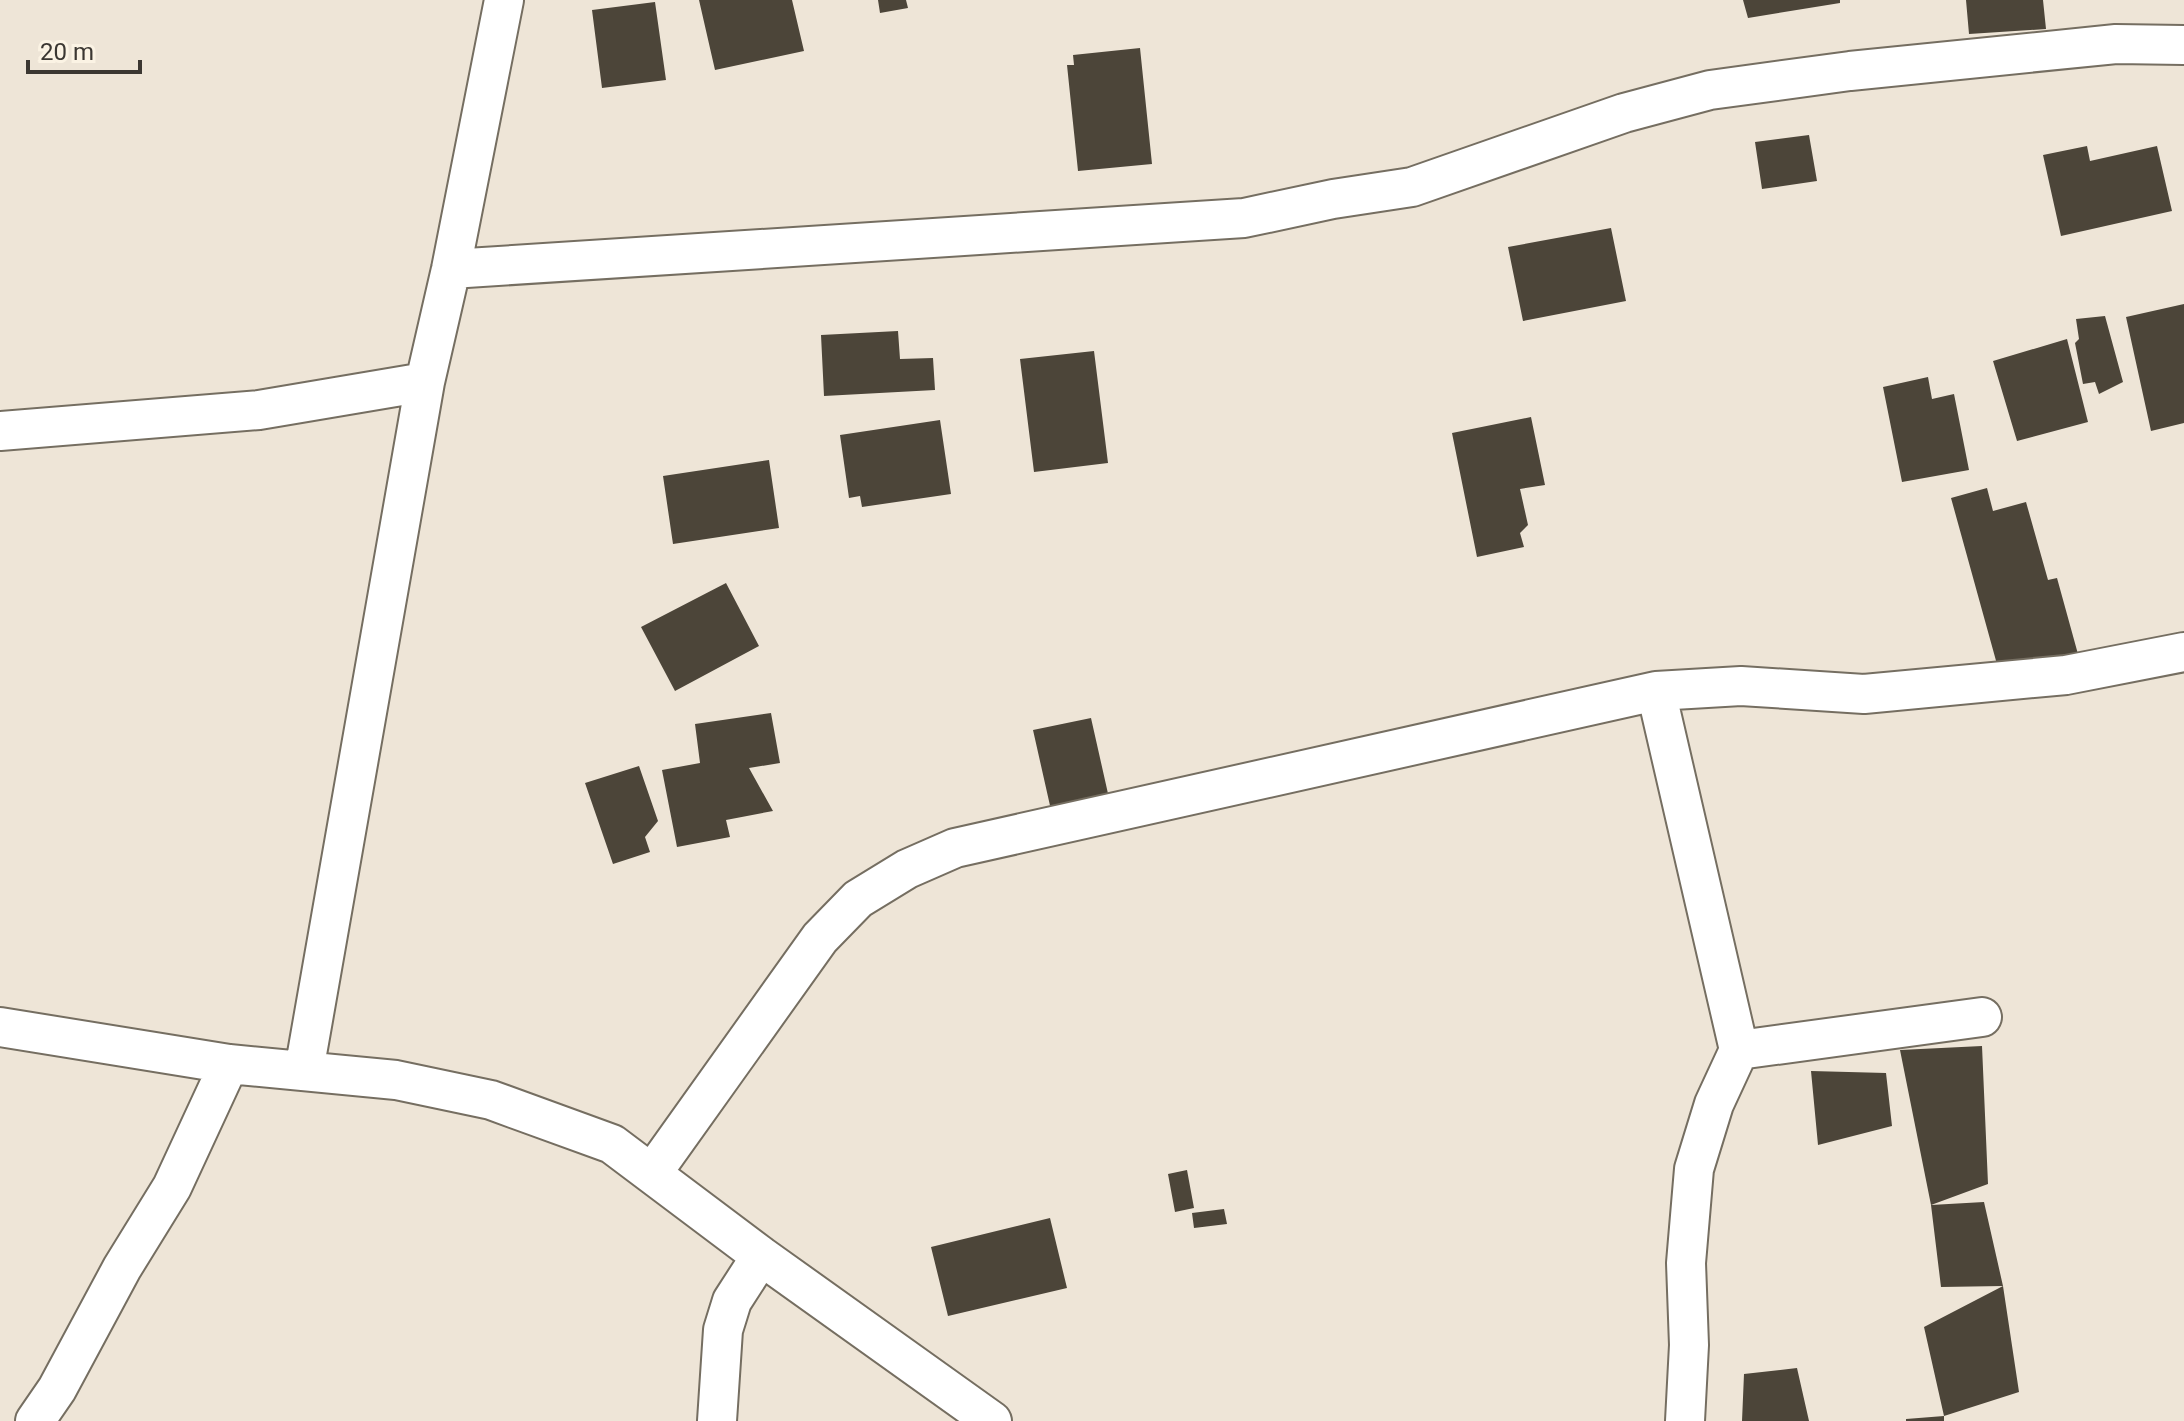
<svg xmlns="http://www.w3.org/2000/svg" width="2184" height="1421" font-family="Roboto,sans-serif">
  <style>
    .building { fill: #4c4539 }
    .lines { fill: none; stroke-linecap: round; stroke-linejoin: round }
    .minor-casing { stroke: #756e61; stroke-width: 42 }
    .minor { stroke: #fff; stroke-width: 38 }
  </style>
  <rect width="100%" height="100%" fill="#eee5d7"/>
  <path class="building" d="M699,0H792L804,51L715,70Z
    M878,0H906L908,8L880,13Z
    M1743,0H1840V3L1748,18Z
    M1966,0H2043L2046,29L1969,34Z
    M655,2L666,80L602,88L592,10Z
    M1140,48L1152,164L1078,171L1067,65H1074L1073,55Z
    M1809,135L1817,181L1762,189L1755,142Z
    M2087,146L2090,161L2157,146L2172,211L2061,236L2043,155Z
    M1611,228L1626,301L1523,321L1508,247Z
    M2184,304V423L2151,431L2126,317Z
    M2105,316L2123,382L2099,394L2095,382L2083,384L2075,343L2079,339L2076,319Z
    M898,331L900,359L933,358L935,390L824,396L821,335Z
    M2067,339L2088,422L2017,441L1993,361Z
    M1094,351L1108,463L1034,472L1020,359Z
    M1928,377L1932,399L1954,394L1969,470L1902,482L1883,387Z
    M1531,417L1545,485L1520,489L1528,525L1520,533L1524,547L1477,557L1452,433Z
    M940,420L951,494L862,507L860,496L849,498L840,435Z
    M769,460L779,528L673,544L663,476Z
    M1987,488L1993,511L2026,502L2048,580L2057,578L2081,665L2003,686L1951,498Z
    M726,583L759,646L675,691L641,627Z
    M771,713L780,763L749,768L773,811L726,820L730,837L677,847L662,770L700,763L695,724Z
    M1091,718L1109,798L1051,810L1033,730Z
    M639,766L658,821L645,837L650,852L613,864L585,783Z
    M1982,1046L1988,1184L1931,1205L1900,1050Z
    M1811,1071L1886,1073L1892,1126L1818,1145Z
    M1187,1170L1194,1208L1175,1212L1168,1174Z
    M1984,1202L2003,1286L2019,1392L1944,1416L1924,1327L2003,1286L1941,1287L1931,1205Z
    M1224,1209L1227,1224L1194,1228L1192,1213Z
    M1050,1218L1067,1288L948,1316L931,1247Z
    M1797,1368L1809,1421H1742L1744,1374Z
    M1944,1416V1421H1906V1419Z"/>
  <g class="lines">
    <g class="minor-casing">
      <path id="minor" d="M451,269L1244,218L1333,199L1412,187L1624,113L1710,90L1850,71L2116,44L2184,45
        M0,431L259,410L425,382
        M1656,691L1739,1050
        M0,1027L229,1064L396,1080L491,1100L612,1144L761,1256L992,1421
        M304,1071L425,382L451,269L504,0
        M653,1172L820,938L858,899L907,869L955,848L1656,691L1741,686L1864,694L2066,675L2184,652
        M35,1421L57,1389L122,1268L172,1187L229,1064
        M717,1421L723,1330L732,1301L761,1256
        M1685,1421L1689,1345L1686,1263L1694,1169L1714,1104L1739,1050L1982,1017"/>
    </g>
    <use href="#minor" class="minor"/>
  </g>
  <path d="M28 60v12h112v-12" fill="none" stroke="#3b3732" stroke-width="4"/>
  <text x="40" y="60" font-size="24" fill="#3b3732" stroke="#fbf3e4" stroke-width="6" paint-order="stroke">20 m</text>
</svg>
